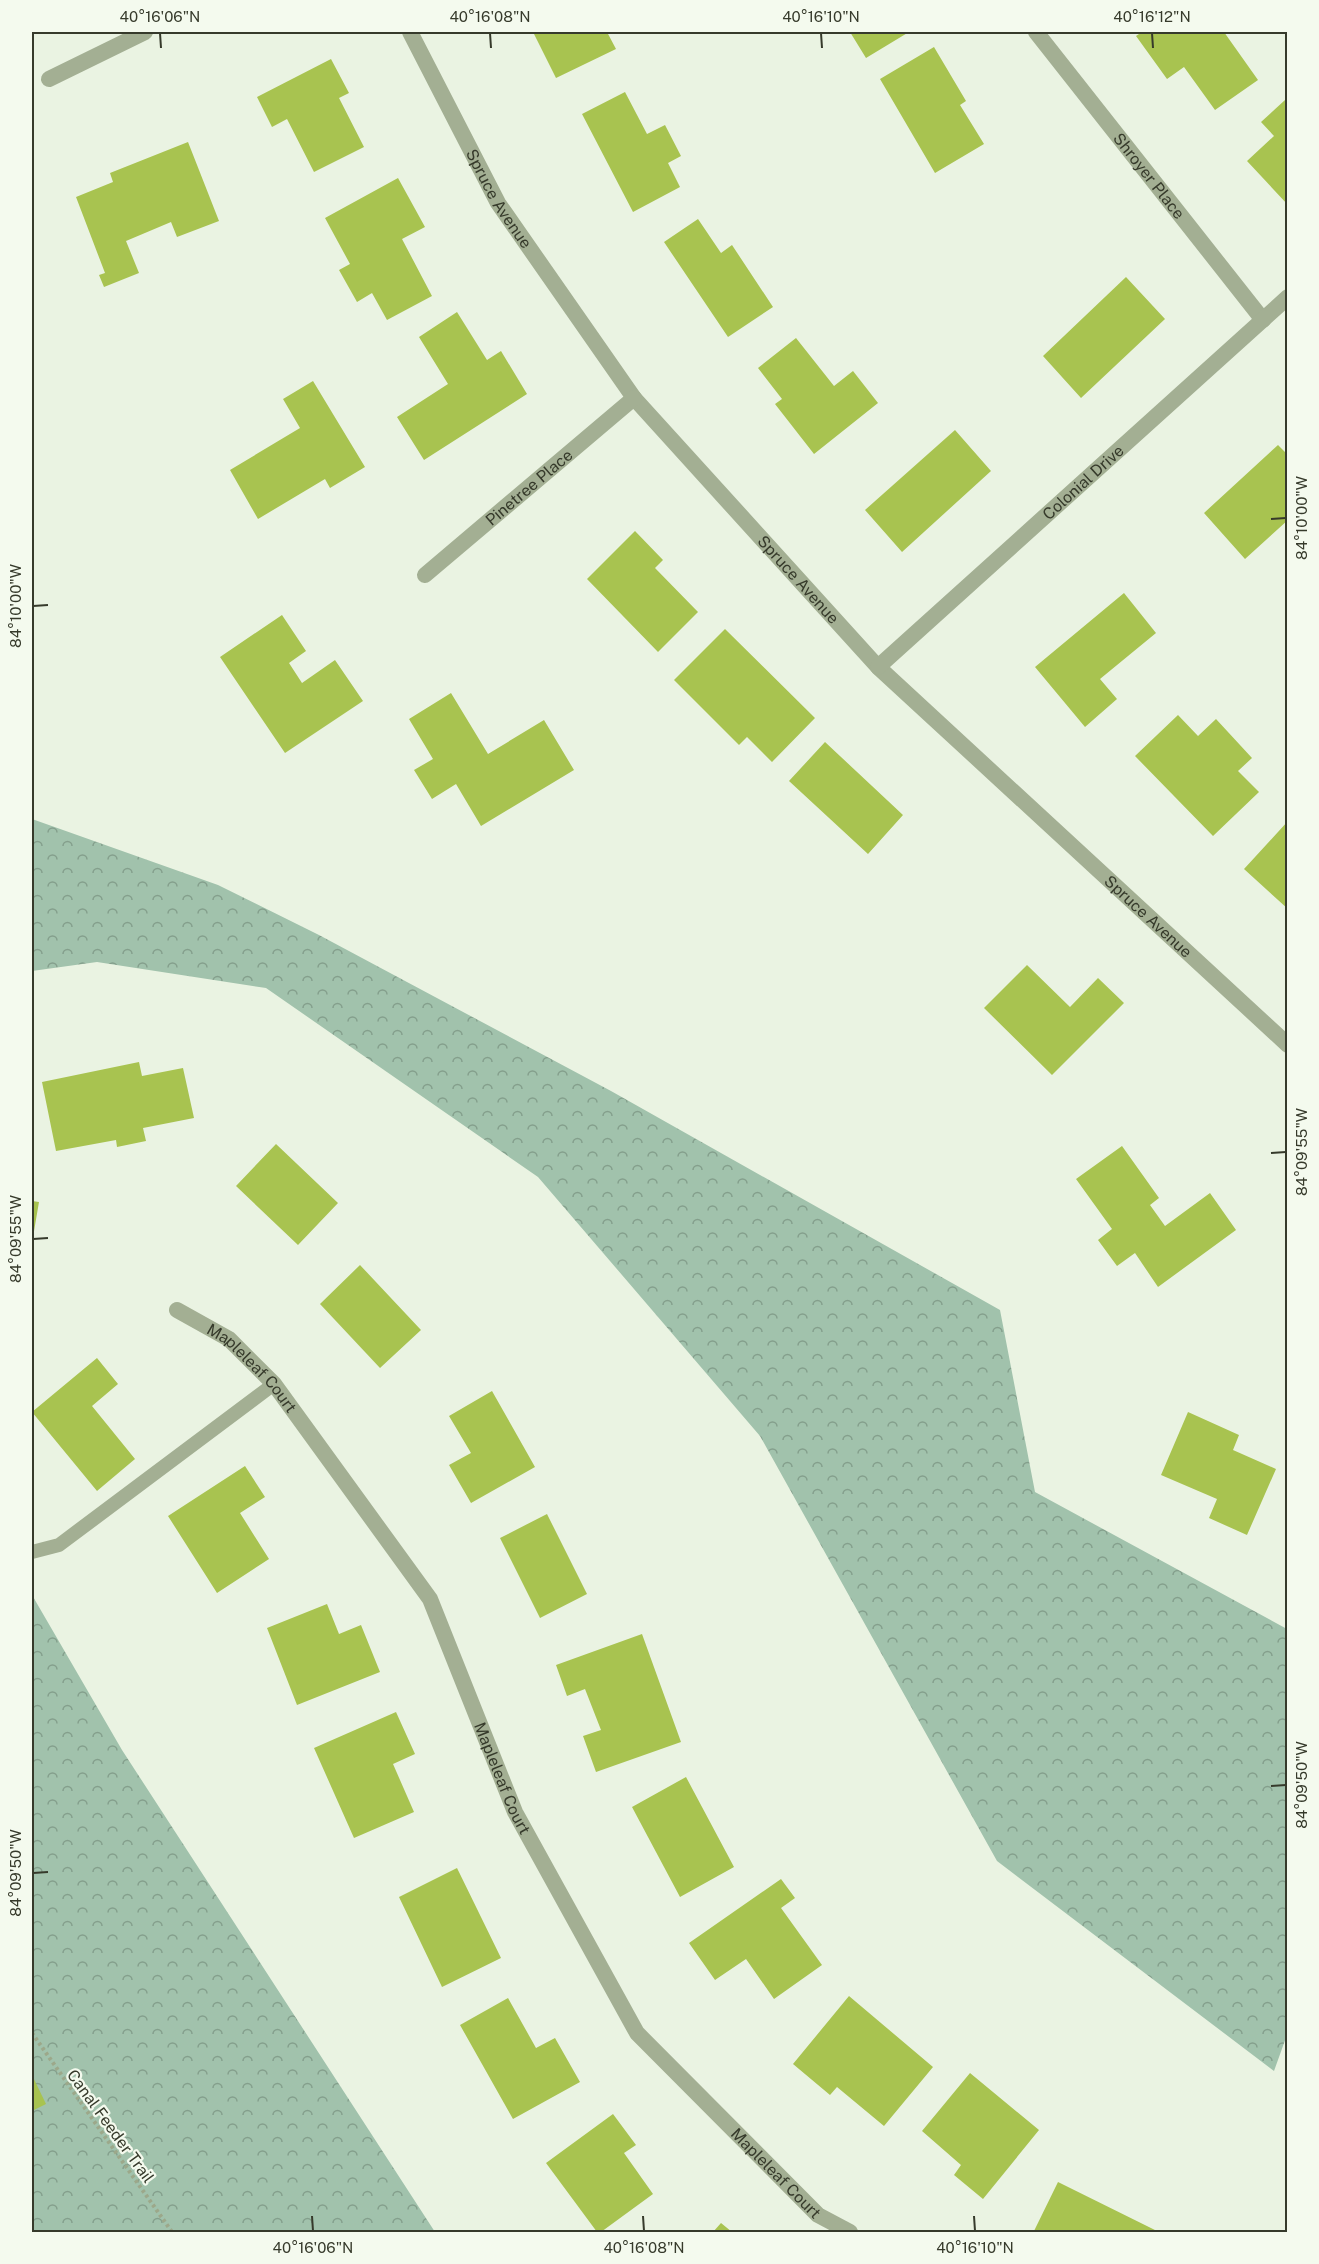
<svg xmlns="http://www.w3.org/2000/svg" width="1319" height="2264" font-family="'Public Sans',sans-serif">
  <style>
    .forest { fill: url(#forest-crowns) }
    .building { fill: #a8c350 }
    .lines { fill: none; stroke-linecap: round; stroke-linejoin: round }
    .path { stroke: #9ca88a; stroke-width: 4; stroke-dasharray: 3 3; stroke-linecap: butt }
    .service { stroke: #a3af93; stroke-width: 14 }
    .minor { stroke: #a3af93; stroke-width: 16 }
    .ticks { fill: none; stroke: #363a2b; stroke-width: 2 }
    .labels { text-anchor: middle; stroke-width: 4.5; stroke-linejoin: round; paint-order: stroke }
    .street-label { font-size: 16px; fill: #363a2b; stroke: #f4faee }
    .neatline { fill: none; stroke: #363a2b; stroke-width: 2 }
    .ticks-label { font-size: 15px; text-anchor: middle; fill: #363a2b }
  </style>
  <defs>
    <pattern id="forest-crowns" width="20" height="18" patternUnits="userSpaceOnUse" patternTransform="scale(1.5)"><rect width="20" height="18" fill="#a1c2ac"/><path d="M2 6a3 3 0 1 1 6 0M12 15a3 3 0 1 1 6 0" fill="none" stroke="#849f8c"/></pattern>
  </defs>
  <rect width="100%" height="100%" fill="#eaf3e2"/>
  <path class="forest" d="M32,819L218,885L319,935L611,1091L1000,1310L1035,1492L1287,1629L1288,2032L1274,2071L997,1861L760,1436L538,1177L266,988L97,962L32,971Z
    M32,1595L122,1750L435,2232H32Z"/>
  <path class="building" d="M533,32H607L616,49L556,78Z
    M850,32H909L866,58Z
    M1142,32H1224L1258,80L1215,110L1184,67L1167,79L1136,36Z
    M934,47L966,101L960,105L984,144L935,173L880,79Z
    M331,59L349,93L339,98L364,147L314,172L287,119L272,127L257,97Z
    M625,92L647,134L665,125L681,156L668,163L680,187L633,212L582,114Z
    M1285,100L1288,102V205L1247,161L1274,136L1261,122Z
    M188,142L219,221L177,237L171,222L126,241L139,273L104,287L99,275L105,273L76,197L113,182L110,173Z
    M398,178L425,227L402,239L432,296L387,320L372,293L357,302L339,270L350,264L325,218Z
    M698,219L721,253L732,245L773,307L728,337L664,242Z
    M1126,277L1165,319L1081,398L1043,356Z
    M457,312L487,360L501,351L527,394L424,460L397,417L448,384L419,337Z
    M796,338L834,386L853,371L878,403L814,454L775,404L782,399L758,368Z
    M313,381L365,467L330,488L325,479L258,519L230,470L300,428L283,399Z
    M955,430L991,471L902,552L865,510Z
    M1278,445L1288,455V520L1245,559L1204,513Z
    M635,531L663,560L655,568L698,612L658,652L587,579Z
    M1124,593L1156,633L1100,679L1117,699L1085,727L1035,667Z
    M282,615L306,651L289,663L302,683L335,660L363,701L285,753L220,657Z
    M725,629L815,718L772,762L747,737L739,745L674,680Z
    M451,693L488,754L544,720L574,770L481,826L456,784L432,799L414,770L433,759L409,719Z
    M1178,715L1198,736L1216,719L1252,758L1238,771L1259,792L1213,836L1135,756Z
    M825,742L903,815L868,854L789,781Z
    M1288,821V909L1244,869Z
    M1027,965L1070,1007L1098,978L1124,1003L1052,1075L984,1008Z
    M139,1062L142,1076L183,1068L194,1118L143,1128L146,1141L117,1147L116,1140L56,1151L42,1082Z
    M276,1144L338,1203L298,1245L236,1186Z
    M1122,1146L1159,1198L1150,1205L1165,1226L1210,1193L1236,1230L1158,1287L1135,1253L1117,1266L1098,1240L1112,1229L1076,1179Z
    M32,1201L39,1202L33,1237H32Z
    M360,1265L421,1330L380,1368L320,1304Z
    M97,1358L118,1384L92,1406L135,1459L97,1491L32,1412Z
    M492,1391L535,1467L471,1503L449,1465L471,1453L449,1416Z
    M1188,1412L1239,1435L1233,1450L1276,1469L1247,1535L1209,1518L1217,1499L1161,1475Z
    M245,1466L265,1497L240,1513L269,1559L217,1593L168,1516Z
    M547,1514L587,1594L540,1618L500,1538Z
    M327,1604L339,1634L361,1625L380,1672L297,1705L267,1628Z
    M642,1634L681,1742L596,1772L583,1736L601,1730L585,1689L567,1696L556,1665Z
    M396,1712L415,1754L393,1764L414,1812L354,1838L314,1748Z
    M686,1777L734,1867L680,1897L632,1807Z
    M457,1868L501,1958L442,1987L399,1897Z
    M781,1879L795,1898L781,1908L822,1965L774,1999L746,1959L715,1980L689,1943Z
    M849,1996L933,2067L884,2126L837,2087L830,2095L793,2064Z
    M508,1998L536,2048L555,2038L580,2082L513,2119L460,2025Z
    M970,2073L1039,2130L983,2199L954,2175L961,2165L922,2131Z
    M32,2075L46,2104L32,2111Z
    M613,2114L636,2145L624,2153L653,2194L601,2232H597L546,2163Z
    M1058,2182L1159,2232H1037L1034,2231Z
    M721,2223L732,2232H713Z"/>
  <g class="lines">
    <path class="path" d="M32,2033L172,2232"/>
    <path class="service" d="M32,1552L59,1545L274,1384"/>
    <g class="minor">
      <path id="s1" d="M410,32L498,203L634,398L878,667L1288,1045"/>
      <path id="s2" d="M1036,32L1263,320"/>
      <path d="M49,79L145,32"/>
      <path id="s3" d="M425,575L634,398"/>
      <path id="s4" d="M878,667L1288,297"/>
      <path id="s5" d="M177,1310L229,1339L274,1384L430,1599L515,1812L637,2033L818,2215L850,2232"/>
    </g>
  </g>
  <path class="ticks" d="M160,33L161,48M490,33L491,48M821,33L822,48M1152,33L1153,48M1271,519L1286,518M33,606L48,605M1271,1153L1286,1152M33,1239L48,1238M1271,1786L1286,1785M33,1873L48,1872M312,2216L313,2231M643,2216L644,2231M974,2216L975,2231"/>
  <g class="labels">
    <g class="street-label">
      <text dy="6" stroke="none"><textPath href="#s2" startOffset="183">Shroyer Place</textPath></text>
      <text dy="6" stroke="none"><textPath href="#s1" startOffset="189">Spruce Avenue</textPath></text>
      <text dy="6" stroke="none"><textPath href="#s4" startOffset="276">Colonial Drive</textPath></text>
      <text dy="6" stroke="none"><textPath href="#s3" startOffset="136">Pinetree Place</textPath></text>
      <text dy="6" stroke="none"><textPath href="#s1" startOffset="675">Spruce Avenue</textPath></text>
      <text dy="6" stroke="none"><textPath href="#s1" startOffset="1161">Spruce Avenue</textPath></text>
      <text dy="6" stroke="none"><textPath href="#s5" startOffset="96">Mapleleaf Court</textPath></text>
      <text dy="6" stroke="none"><textPath href="#s5" startOffset="582">Mapleleaf Court</textPath></text>
      <text transform="translate(111 2126) rotate(54)" y="6">Canal Feeder Trail</text>
      <text dy="6" stroke="none"><textPath href="#s5" startOffset="1068">Mapleleaf Court</textPath></text>
    </g>
  </g>
  <rect width="1319" height="2264" fill="none" stroke="#f4faee" stroke-width="66"/>
  <rect x="33" y="33" width="1253" height="2198" class="neatline"/>
  <g class="ticks-label">
    <text x="160" y="22">40°16'06"N</text>
    <text x="490" y="22">40°16'08"N</text>
    <text x="821" y="22">40°16'10"N</text>
    <text x="1152" y="22">40°16'12"N</text>
    <text transform="translate(1302 518) rotate(-90)" y="5">84°10'00"W</text>
    <text transform="translate(16 606) rotate(-90)" y="5">84°10'00"W</text>
    <text transform="translate(1302 1152) rotate(-90)" y="5">84°09'55"W</text>
    <text transform="translate(16 1239) rotate(-90)" y="5">84°09'55"W</text>
    <text transform="translate(1302 1785) rotate(-90)" y="5">84°09'50"W</text>
    <text transform="translate(16 1873) rotate(-90)" y="5">84°09'50"W</text>
    <text x="313" y="2253">40°16'06"N</text>
    <text x="644" y="2253">40°16'08"N</text>
    <text x="975" y="2253">40°16'10"N</text>
  </g>
</svg>
